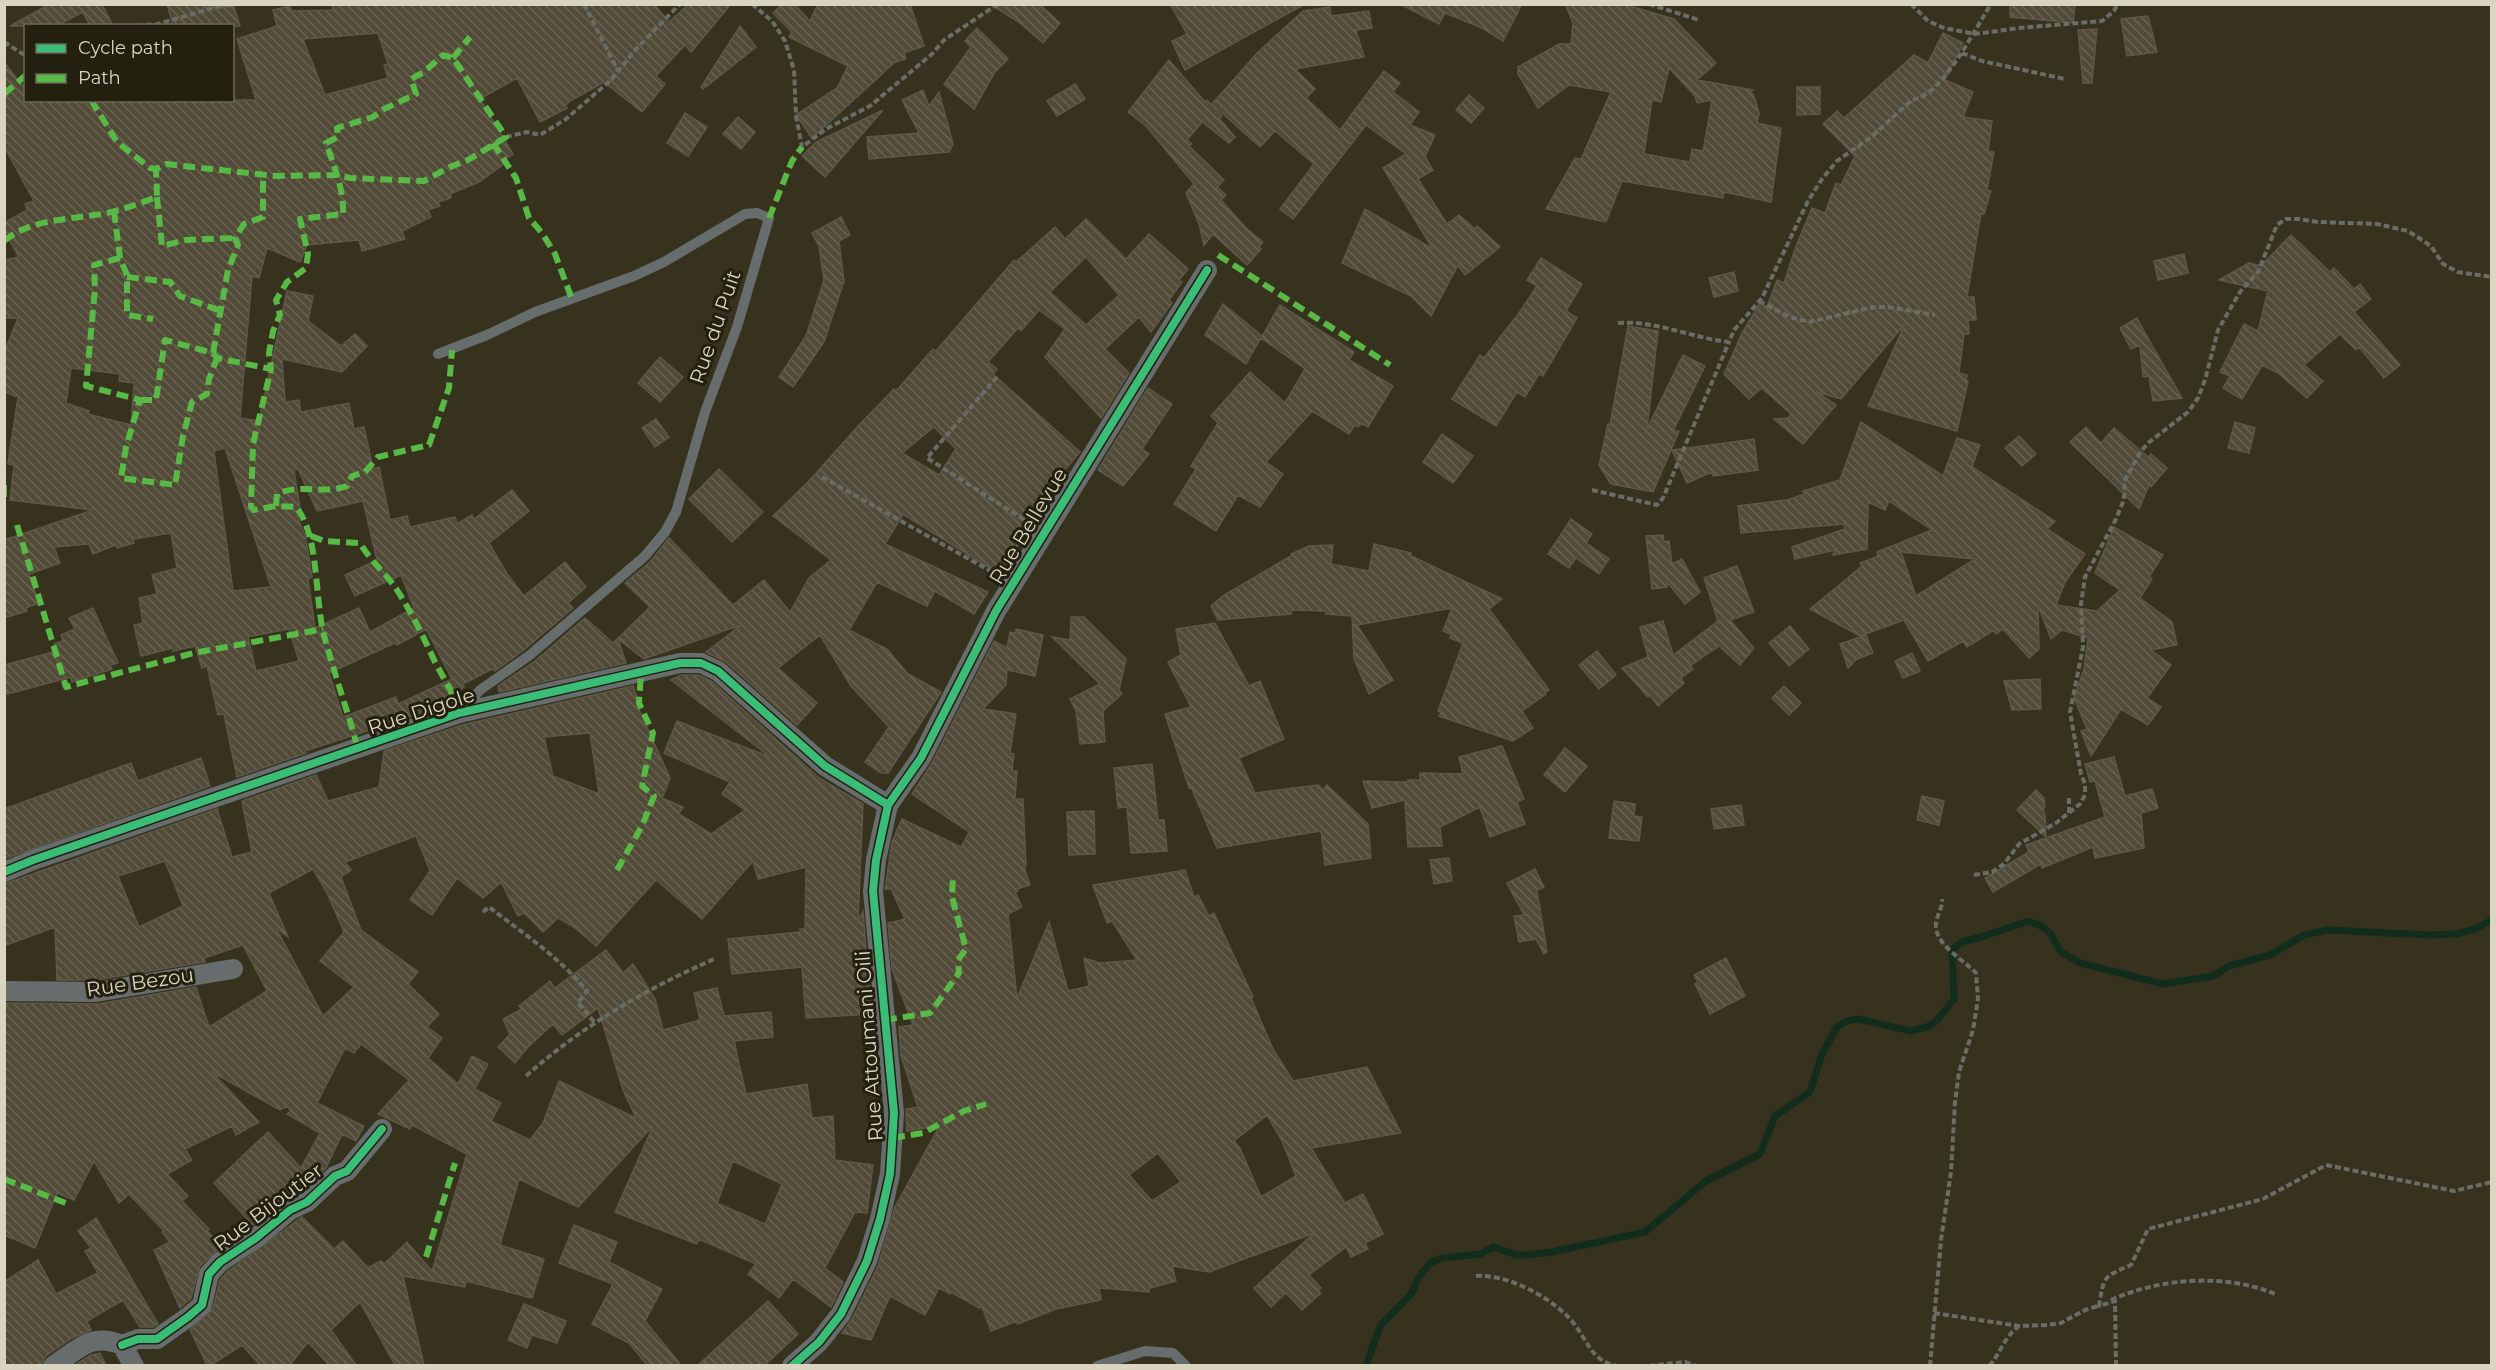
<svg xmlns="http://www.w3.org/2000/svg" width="2496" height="1370" font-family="Montserrat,sans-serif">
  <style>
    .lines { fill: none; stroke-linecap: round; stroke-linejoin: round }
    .stream { stroke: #132d1d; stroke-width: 7 }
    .building { fill: url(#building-back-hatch); stroke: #5d5747; stroke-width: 1.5; fill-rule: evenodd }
    .path { stroke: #6a6c66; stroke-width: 4; stroke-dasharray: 6 3; stroke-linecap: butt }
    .lane { stroke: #676d6c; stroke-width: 10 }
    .street { stroke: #676d6c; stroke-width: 20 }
    .quiet { stroke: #58b947; stroke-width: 6; stroke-dasharray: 12 6; stroke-linecap: butt }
    .cycleway-casing { stroke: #232010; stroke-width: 11 }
    .cycleway { stroke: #3abd76; stroke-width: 8 }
    .labels { text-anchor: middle; stroke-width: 6; stroke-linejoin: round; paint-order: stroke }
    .street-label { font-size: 20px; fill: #d9d5c0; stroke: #232010 }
  </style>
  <defs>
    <pattern id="building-back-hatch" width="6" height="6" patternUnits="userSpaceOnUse" patternTransform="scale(1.5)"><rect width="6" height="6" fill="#514a37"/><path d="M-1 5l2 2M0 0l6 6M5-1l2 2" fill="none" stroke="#696352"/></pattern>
  </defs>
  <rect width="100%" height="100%" fill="#36321e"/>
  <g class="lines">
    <path class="stream" d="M1366,1366L1380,1326L1412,1293L1418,1278L1430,1263L1442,1258L1481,1254L1493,1247L1516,1255H1526L1552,1252L1645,1232L1706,1181L1760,1154L1775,1116L1810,1092L1822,1054L1837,1027L1847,1021L1858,1019L1911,1031L1930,1026L1938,1019L1954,999L1952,950L1962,942L1985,936L2028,921L2041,926L2050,933L2061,952L2080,963L2163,984L2213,976L2229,966L2270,955L2304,935L2328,930L2428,935L2456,934L2475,929L2492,920"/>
  </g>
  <path class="building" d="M50,4H102L113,26H90L83,12L56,26H10Z
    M167,4H233L240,26H173Z
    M332,4H654L669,22L689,4H731L691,52L685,45L656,76L665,84L642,112L604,82L570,101L565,106L567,108L540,122L517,78L480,99L513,154L502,162L504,164L479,182L450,194L451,198L438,202L440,206L428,210L431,217L402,231L405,239L362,251L359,240L307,245L300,262L267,248L259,278L252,276L240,418L259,421L287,291L313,296L308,321L341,346L355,334L367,346L342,372L282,359L285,402L299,400L301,412L349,403L354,429L364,427L373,469L379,467L390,520L407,516L410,527L455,517L457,524L472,515L474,519L512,490L529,511L489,543L507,574L524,596L565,562L586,587L568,603L573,608L525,649L495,671L494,668L463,684L464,687L419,714L305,751L306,753L237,777L224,714L218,715L207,666L202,668L195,646L173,651V648L141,656L134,625L143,623L139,598L157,594L152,575L177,568L171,533L133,539L134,543L117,548L116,545L93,554L89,544L54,547L60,563L29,574L39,603L26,608L27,611L4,618V540L93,510L10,500L14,465L8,464L18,397L4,392V353L18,318H4V260L19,257L4,231V223L27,210L25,204L34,201L4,146V62L26,90V100H256L237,39L277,26L273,10L290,6L291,11L333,10ZM378,33L388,64L384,65L388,78L325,95L303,39ZM71,368L120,374L119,381L134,383L131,425L88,414L89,411L66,403ZM225,448L271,587L233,591L214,451ZM298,469L317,511L363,501L377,560L345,575L355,596L401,575L414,608L370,632L359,608L315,628L308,579L312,577L305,535L297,516L301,515L294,470ZM289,629L299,661L256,671L248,637ZM426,629L452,679L398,704L396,697L343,717L329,673L395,643L397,645Z
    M782,4H794L810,21L818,4H910L924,46L904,53L906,59L895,62L812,138L796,115L837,88L848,66L789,37L792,32L773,13Z
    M990,4H1039L1060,23L1043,43L1020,23Z
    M1170,4H1305L1185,70L1172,41L1187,34Z
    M1400,4H1522L1503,41L1482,28L1445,13L1439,24Z
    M1565,4H1623L1674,19L1716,63L1697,80L1754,90H1750L1754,96L1759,113L1757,123L1781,128L1771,202L1724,192L1723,198L1622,181L1606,222L1546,209L1575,158L1581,159L1611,92L1569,85L1538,108L1518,74V67L1559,44H1571L1573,23ZM1669,68L1695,96L1697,103L1712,100L1703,151L1692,149L1690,162L1644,154L1652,100L1661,102Z
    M2010,4H2075L2073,23L2010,17Z
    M1330,7L1331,16L1369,11L1372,28L1356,30L1364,57L1295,69L1315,89L1306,98L1340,130L1384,71L1400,83L1393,92L1419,112L1410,125L1435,135L1425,157L1433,170L1418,179L1447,224L1459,215L1475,229L1477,226L1500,247L1465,275L1458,265L1431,316L1411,296L1342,263L1365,209L1433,249L1383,168L1406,154L1366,125L1293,219L1280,209L1314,164L1275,131L1260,147L1212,104L1258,52L1303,11Z
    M2148,16L2157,52L2127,56L2121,19Z
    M740,26L756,47L703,89L701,87Z
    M977,28L1008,59L995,72L974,109L944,84L971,47L965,41Z
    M2097,29L2092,83H2083L2078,30Z
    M1943,33L1963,43L1945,80L1973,92L1963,117L1992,121L1988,151L1994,152L1987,190L1991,191L1984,214L1981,213L1967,297H1974L1976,320H1968L1969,334H1964L1959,373L1967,375L1966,380L1968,381L1957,431L1868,406L1905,324L1841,399L1816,392L1836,405L1803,444L1774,419L1788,418L1791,414L1762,388L1749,399L1724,374L1742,333L1760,303L1767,307L1777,280L1784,283L1796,246L1812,208L1825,213L1836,183L1841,185L1855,156L1823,124L1837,111L1844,118L1914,55L1928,63Z
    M1169,60L1205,102L1207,100L1222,116L1219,118L1235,137L1229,143L1202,122L1187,140L1192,144L1189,146L1224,180L1217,187L1226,195L1221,200L1246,228L1263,242L1259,247L1261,249L1247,265L1213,234L1204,245L1199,224L1186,193L1194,184L1146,126L1128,112Z
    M1075,84L1085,99L1057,116L1047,101Z
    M1797,87H1820V114L1797,115Z
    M923,90L929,106L939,92L953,144L949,152L869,159L867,137L919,133L902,100Z
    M1469,95L1484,108L1471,123L1456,110Z
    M883,110L825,177L802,156L816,142Z
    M685,113L707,127L688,156L667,143Z
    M738,117L755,132L741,149L723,134Z
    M841,217L850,235L839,241L844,281L824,342L793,387L779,377L806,336L824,280L819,246L812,233Z
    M1086,219L1126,259L1149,234L1188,269L1179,280L1182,282L1169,300L1172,303L1151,332L1139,317L1105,349L1129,373L1101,418L1045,357L1065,329L1039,310L1021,331L1018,328L988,362L997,369L993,374L1080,452L1048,489L1053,492L1038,520L1035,518L999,574L903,514L885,544L988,592L974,614L935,591L927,606L877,582L849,630L887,649L908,674L941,692L888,773H881L865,762L889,727L851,686L820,635L778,668L817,703L797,725L726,662L706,652L741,625L644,659L618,639L626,663L499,692L498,686L535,661L585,618L613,643L650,607L625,583L651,561L669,538L733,605L764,580L790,612L809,578L831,560L773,516L809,481L859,425L894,389L896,391L933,349L936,351L1014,260L1016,262L1055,227L1065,239ZM1086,257L1119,295L1086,325L1050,292ZM934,427L956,449L939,475L902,453Z
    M2291,235L2330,272L2334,268L2354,289L2360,284L2371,299L2354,312L2400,365L2384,378L2359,347L2356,350L2340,334L2304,365L2323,381L2307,398L2278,373L2262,365L2242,399L2223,388L2230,376L2220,372L2244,324L2258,331L2268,291L2219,280L2249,263L2261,266Z
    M2184,254L2188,273L2158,280L2154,261Z
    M1541,258L1582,284L1566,311L1577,318L1543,376L1539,374L1525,397L1517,392L1496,426L1452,399L1480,355L1484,358L1519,313L1537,286L1527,280Z
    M1734,272L1738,291L1714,297L1709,278Z
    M1223,304L1262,336L1246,364L1205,335Z
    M1280,305L1354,352L1349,360L1393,386L1368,427L1361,423L1358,427L1355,425L1349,434L1312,411L1266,462L1283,474L1260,507L1238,495L1216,531L1174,504L1196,469L1191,466L1218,423L1211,416L1250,372L1285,403L1305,369L1261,338Z
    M2137,318L2145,333L2182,398L2153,401L2149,376L2143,377L2140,345L2131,349L2120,328Z
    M1628,326L1658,331L1647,429L1683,355L1705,366L1673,431H1679L1653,492L1611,484L1599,465L1608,424L1610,425Z
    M660,357L683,377L660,402L638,383Z
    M1148,388L1172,404L1142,449L1149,454L1123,486L1098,470Z
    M656,419L669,437L655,447L642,428Z
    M1861,422L1943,476L1957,438L1980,445L1972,467L2055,521L2047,529L2085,554L2065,582L2056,605L2097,611L2120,590L2095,573L2114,527L2163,555L2149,577L2152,579L2140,598L2172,622L2177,645L2151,650L2171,665L2147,698L2161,707L2148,725L2121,709L2091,756L2081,731L2087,729L2074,698L2084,669L2088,638L2062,630L2051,639L2038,605L2039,649L2029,658L2003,629L1996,634L1994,630L1967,647L1963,641L1928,661L1904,620L1860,636L1810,609L1862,566L1860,563L1878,556L1877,552L1932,530L1889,501L1885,510L1868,502L1867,549L1833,555L1835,550L1795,559L1792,547L1845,529L1844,524L1741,533L1738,506L1787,500L1804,494L1803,491L1840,480ZM1901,552L1975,559L1916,596Z
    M2235,422L2255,428L2249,453L2228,448Z
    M2086,427L2101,443L2114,428L2148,457L2151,454L2167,468L2151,487L2149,485L2139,509L2070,442Z
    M1442,434L1473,456L1453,483L1423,462Z
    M2019,436L2036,454L2022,466L2005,448Z
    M1754,439L1758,470L1713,476L1712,472L1687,483L1672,450Z
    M719,469L763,512L732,542L689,499Z
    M1571,519L1592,534L1586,543L1609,559L1599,574L1576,558L1569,568L1548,554Z
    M1663,535L1664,542L1669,541L1672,564L1682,559L1700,592L1685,604L1667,582V587L1652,589L1646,536Z
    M1374,544L1411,553V556L1502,599L1489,609L1549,690L1545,692L1546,694L1522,711L1533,728L1513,741L1439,716L1441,712L1438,711L1463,643L1450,638L1451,634L1443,631L1452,608L1357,625L1393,680L1369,694L1354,659L1352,616L1326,614V611L1292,610L1291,614L1218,620L1211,606L1224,595L1291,556V554L1309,546L1333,545L1331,564L1369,571Z
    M1737,566L1754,612L1730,620L1754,648L1740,665L1719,646L1690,666L1693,669L1681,678L1684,683L1658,706L1650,695L1648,697L1622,668L1648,657L1640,627L1663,621L1673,655L1718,621L1704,578Z
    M93,608L118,663L110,665L112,669L72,682L71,677L4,695V665L57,651L54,644L63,641L61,635L75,629L69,618Z
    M1071,617H1084L1126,659L1119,690L1122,694L1103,711L1105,742L1080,744L1076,711L1070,699L1100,684L1052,637L1070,640Z
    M1215,623L1249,686L1260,681L1284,739L1239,758L1255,793L1318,785L1323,790L1327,785L1368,824L1371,858L1325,865L1321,831L1217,848L1191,787L1189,788L1165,714L1191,707L1168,662L1181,655L1176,629Z
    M1790,626L1809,649L1789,666L1769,643Z
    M1016,629L1043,635L1035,676L1007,670L1006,685L983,709L1016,714L1010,753L1014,754L1012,771H1017L1015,799H1023L1026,866L1024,867L1030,885L1017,889L1018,891L1015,892L1022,907L1008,914L1017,998L1049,922L1068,991L1089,986L1084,958L1100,963L1137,960L1112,921L1107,923L1093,885L1185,870L1194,897L1198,895L1209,916L1214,913L1253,997L1251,998L1273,1049L1293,1081L1367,1067L1401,1133L1311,1148L1345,1203L1363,1194L1383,1234L1365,1243L1368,1249L1351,1257L1346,1247L1309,1275L1321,1288L1318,1291L1321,1293L1302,1310L1286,1293L1271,1307L1254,1288L1314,1233L1209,1272L1172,1266L1176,1281L1150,1288L1149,1292L1099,1288L1101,1300L1056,1309L1018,1324L1017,1321L991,1331L982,1307L979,1308L951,1292L950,1294L939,1288L925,1315L890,1296L871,1340L842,1333L852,1319L878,1266L895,1207L940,1125L907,1131L906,1109L918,1107L901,1056L899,1027L913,1025L892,969L888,923L905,919L891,889H885L892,842L902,819L961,847L969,832L912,794L932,763L994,641L1007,648L1010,632L1016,633ZM1267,1115L1282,1141L1296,1176L1261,1197L1240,1148L1234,1141ZM1158,1153L1181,1182L1152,1201L1129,1175Z
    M1866,635L1873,653L1857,659L1848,668L1840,644Z
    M1597,651L1616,675L1599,689L1579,665Z
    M1912,653L1920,671L1903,678L1895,661Z
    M681,675H698L711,681L819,778L863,804L858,921L863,911L871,1014L806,1018L802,967L732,974L728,939L800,932V929H805L806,867L758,879L753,861L702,919L656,880L596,946L574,927L558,918L543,932L524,913L518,916L501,882L483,898L457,878L432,915L410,900L430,871L416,836L345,862L351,870L341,877L361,930L418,972L408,984L439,1014L427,1027L442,1038L428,1058L458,1084L472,1056L488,1064L475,1089L501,1103L491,1121L530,1140L543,1123L559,1081L636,1118L623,1090L598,1008L562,1035L553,1024L527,1048L515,1063L498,1047L510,1034L503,1019L522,1009L519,1006L550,981L555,988L606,950L623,973L633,964L655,999L663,1030L700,1020L694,993L717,988L724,1016L771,1012L773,1037L734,1041L746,1094L807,1084L812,1118L833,1116L835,1160L873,1165L867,1213L855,1212L825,1268L843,1282L831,1307L793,1279L779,1298L748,1274L756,1264L699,1239L697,1244L615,1212L653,1126L578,1207L519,1179L500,1245L544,1259L532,1298L466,1281L465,1287L403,1276L424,1365H395L360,1302L331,1330L356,1365H329L308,1342L290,1365H260L242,1345L211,1365H207L190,1330L213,1308L220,1280L228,1271L302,1217L334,1249L343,1241L368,1268L381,1261L384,1264L407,1242L432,1271L467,1154L412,1125L410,1129L378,1114L409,1080L361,1044L354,1053L345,1048L317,1103L364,1126L356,1141L342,1134L326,1168L300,1192L283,1201L253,1225L214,1183L268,1132L301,1168L320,1133L287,1114L291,1111L287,1106L280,1110L212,1072L259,1122L236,1135L232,1126L185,1149L192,1160L167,1174L188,1196L182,1201L209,1229L207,1231L222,1246L200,1266L191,1298L180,1308L154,1250L170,1242L162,1232L164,1231L129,1194L119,1203L94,1161L74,1200L57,1193L35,1248L4,1235V1003L98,1004L196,987L209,1027L267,991L243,945L204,958L205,962L95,980H57L55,927L4,946V884L217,809L232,857L252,852L242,801L316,775L328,801L379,787L384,751L462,725L633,686L638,701L636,703L670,778L662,798L683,807L679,814L711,834L745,810L722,794L730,782L664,753L677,721L770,757L671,680ZM590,733L599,794L553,776L544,737ZM165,861L183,906L139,927L118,876ZM313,869L328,895L344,932L320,961L354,987L323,1016L276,928L288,937L269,893ZM733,1161L782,1184L765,1224L717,1203Z
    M2040,679L2041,709L2012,710L2004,681Z
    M1784,686L1801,703L1789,715L1772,698Z
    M1502,746L1524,799L1517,802L1525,824L1490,837L1480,807L1440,827L1442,846L1408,847L1405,800L1372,808L1363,781L1408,782V780H1420V773L1463,774L1459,757Z
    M1565,748L1587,766L1565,792L1544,775Z
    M2114,757L2125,796L2152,789L2158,808L2141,813L2144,848L2095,858L2093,847L2042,868L2041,864L1993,892L1985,878L2029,852L2026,845L2105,817L2095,781L2090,782L2085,764Z
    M201,758L210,786L4,859V809L131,763L138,781Z
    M1152,764L1158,820H1164L1167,851L1131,853L1127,807L1118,808L1114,768Z
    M2036,790L2044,798L2045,807L2043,809L2045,815L2046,837L2017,810Z
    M1922,796L1944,801L1939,825L1917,820Z
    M1614,801L1635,804L1634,816L1642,817L1639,841L1609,838Z
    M1741,805L1744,825L1714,829L1711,809Z
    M1094,811L1095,854L1069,855L1067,812Z
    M1449,858L1452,881L1434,884L1430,860Z
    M1535,869L1544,887L1537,890L1547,952L1544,954L1536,939L1519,942L1514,916L1524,915L1507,883Z
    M1726,958L1745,996L1710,1014L1695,984L1698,983L1694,975Z
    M96,1218L158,1324L153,1327H140L123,1300L87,1321L91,1330L72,1338L46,1356L41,1365H4V1282L38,1260L56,1294L98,1273L85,1251L91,1248L78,1231Z
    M574,1225L617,1242L609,1262L662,1289L645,1321L681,1365H647L629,1343L592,1324L613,1284L559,1263Z
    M768,1301L798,1334L765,1365H698Z
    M524,1304L566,1321L557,1343L532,1335L527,1348L508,1340Z
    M100,1353L106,1365H75L91,1355Z"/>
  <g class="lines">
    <path class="path" d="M584,4L618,71
      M752,4L772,21L785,41L794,70L796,116L802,147L826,129L870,106L932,54L944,40L998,4
      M1649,4L1699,20
      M1911,4L1928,21L1944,28L1975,34L2019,28L2102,21L2114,11L2117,5
      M128,26L158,24L216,7L238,4
      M4,42L26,56
      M1962,53L1982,61L2065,79
      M506,137L527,132L540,135L566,119L611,80L636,49L680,4
      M1759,301L1790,317L1809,322L1874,307H1888L1935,315
      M1618,323C1655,320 1692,338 1729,342L1734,330L1762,298L1808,201L1822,179L1837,161L1870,138L1912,100C1942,96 1975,29 1991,4
      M997,377L927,458L1028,522
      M822,477L996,574
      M1592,490L1657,505L1663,498L1729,342
      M2069,813V798
      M1974,875L1992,872L2004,864L2019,844L2056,823L2080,804L2085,795V784L2081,774L2070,712L2083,647L2081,604L2085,577L2115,521L2123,502L2125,491L2124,482L2139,454L2148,443L2188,412L2198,398L2205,380L2218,330L2240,292L2258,272L2277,225L2286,219H2298L2318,222L2377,224L2408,231L2431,246L2443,264L2458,272L2492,277
      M483,912L489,907C523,933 560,958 587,991L578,1003L594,1022
      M526,1076C582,1026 646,989 714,959
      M1476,1276C1507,1274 1549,1296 1570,1319C1587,1337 1590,1362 1618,1366
      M2111,1300C2160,1278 2225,1273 2275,1294
      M1934,1313L2019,1326L2047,1325L2061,1323L2085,1310L2101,1305
      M1649,1366L1685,1362L1697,1366
      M1930,1366L1941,1240L1951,1172L1955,1102L1959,1072L1973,1030L1978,999L1976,973C1964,960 1937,946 1936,927C1935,917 1943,909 1942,899
      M1989,1366C2001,1353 2004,1337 2018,1327
      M2116,1366L2115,1301L2099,1306C2104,1276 2103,1277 2131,1265L2148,1229L2263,1199L2326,1165L2454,1191L2492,1182"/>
    <path class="lane" d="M438,354L487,335L535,312L634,276L664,262L745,214L757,213L769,218L737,327L705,412L676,512L665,532L645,556L530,655L480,690L462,710
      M1097,1366L1145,1351L1173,1353L1186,1366"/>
    <path class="street" d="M4,872L33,860L459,713L680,663H701L718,671L825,766L888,805
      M4,991L96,992L233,969
      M122,1345L138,1339H157L188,1317L202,1305L209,1274L220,1262L256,1238L290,1210L307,1202L335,1176L347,1171L382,1129
      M122,1345L134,1366
      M53,1366C79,1349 91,1332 122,1345
      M792,1366L819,1342L841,1314L867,1261L880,1219L890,1174L894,1113L873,891L876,860L888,805L921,758L996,611L1207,270"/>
    <path class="quiet" d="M453,58L470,37
      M4,94L26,75
      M91,100L117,142L150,168L156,169L166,164L275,176L338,175L350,178L424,181L450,167L468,160L506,137L453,58L443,55L424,72L411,79L416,94L384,109L373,117L337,128L338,137L326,143C334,166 344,189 343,214L300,219L308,254L306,268L287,282L276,300L280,315L273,331L269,353L271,369
      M493,143L516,178L529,218L542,233L555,254L572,299
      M157,197L162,246L186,240L235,238
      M114,211L120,258L127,275V315L153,319
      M769,218L792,161L802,147
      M4,241C30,220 63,220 94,215C116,213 137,204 157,197L156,169
      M1218,255L1390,365
      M120,258L94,265L95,289L86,386L140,400L126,447L121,478L175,485L183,436L192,402L207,394L209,379L217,358
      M127,277L170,282L180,296L221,311
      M213,353L228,270L238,245L235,238L244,224L263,217V173
      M140,400H156L165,340L213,353L217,358L271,369L253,444L251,507L254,510L276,506L296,507C320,536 314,601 325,639C335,676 348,712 358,749
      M4,485V500
      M276,506L277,494C300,483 324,495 347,486L352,476L365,472L378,457L429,445L449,388L452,350
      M17,525L66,687L194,653L323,629
      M311,536L324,541L360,543C369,559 384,572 395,587C411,611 423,636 435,662C444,679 454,694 459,713
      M617,870L642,826L654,796L642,786L653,733L639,703L641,673
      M885,1020L930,1013L959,973L958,960L966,949L952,897L953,875
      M893,1138L923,1133L964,1111L986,1104
      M4,1179L68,1204
      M426,1257L455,1163"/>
    <g class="cycleway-casing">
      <path id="cycleway" d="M4,872L33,860L459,713L680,663H701L718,671L825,766L888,805
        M122,1345L138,1339H157L188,1317L202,1305L209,1274L220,1262L256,1238L290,1210L307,1202L335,1176L347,1171L382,1129
        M792,1366L819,1342L841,1314L867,1261L880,1219L890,1174L894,1113L873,891L876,860L888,805L921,758L996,611L1207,270"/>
    </g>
    <use href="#cycleway" class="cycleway"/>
  </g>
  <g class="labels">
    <g class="street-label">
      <text transform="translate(715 327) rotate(-71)" y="7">Rue du Puit</text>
      <text transform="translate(1028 526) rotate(-59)" y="7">Rue Bellevue</text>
      <text transform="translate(421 711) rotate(-18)" y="7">Rue Digole</text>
      <text transform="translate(140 982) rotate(-8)" y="7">Rue Bezou</text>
      <text transform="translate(869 1046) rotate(-94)" y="7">Rue Attoumani Oili</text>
      <text transform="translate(268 1207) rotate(-37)" y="7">Rue Bijoutier</text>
    </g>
  </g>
  <rect width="2496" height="1370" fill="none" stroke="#d9d5c0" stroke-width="12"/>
  <rect x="24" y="24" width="210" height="78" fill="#232010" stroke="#6c6856" stroke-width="1.5"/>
  <rect x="36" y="44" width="30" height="9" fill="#3abd76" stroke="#6c6856" stroke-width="1.5"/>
  <text x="78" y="54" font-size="18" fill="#d9d5c0">Cycle path</text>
  <rect x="36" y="74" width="30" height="9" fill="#58b947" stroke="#6c6856" stroke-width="1.5"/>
  <text x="78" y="84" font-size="18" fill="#d9d5c0">Path</text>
</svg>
